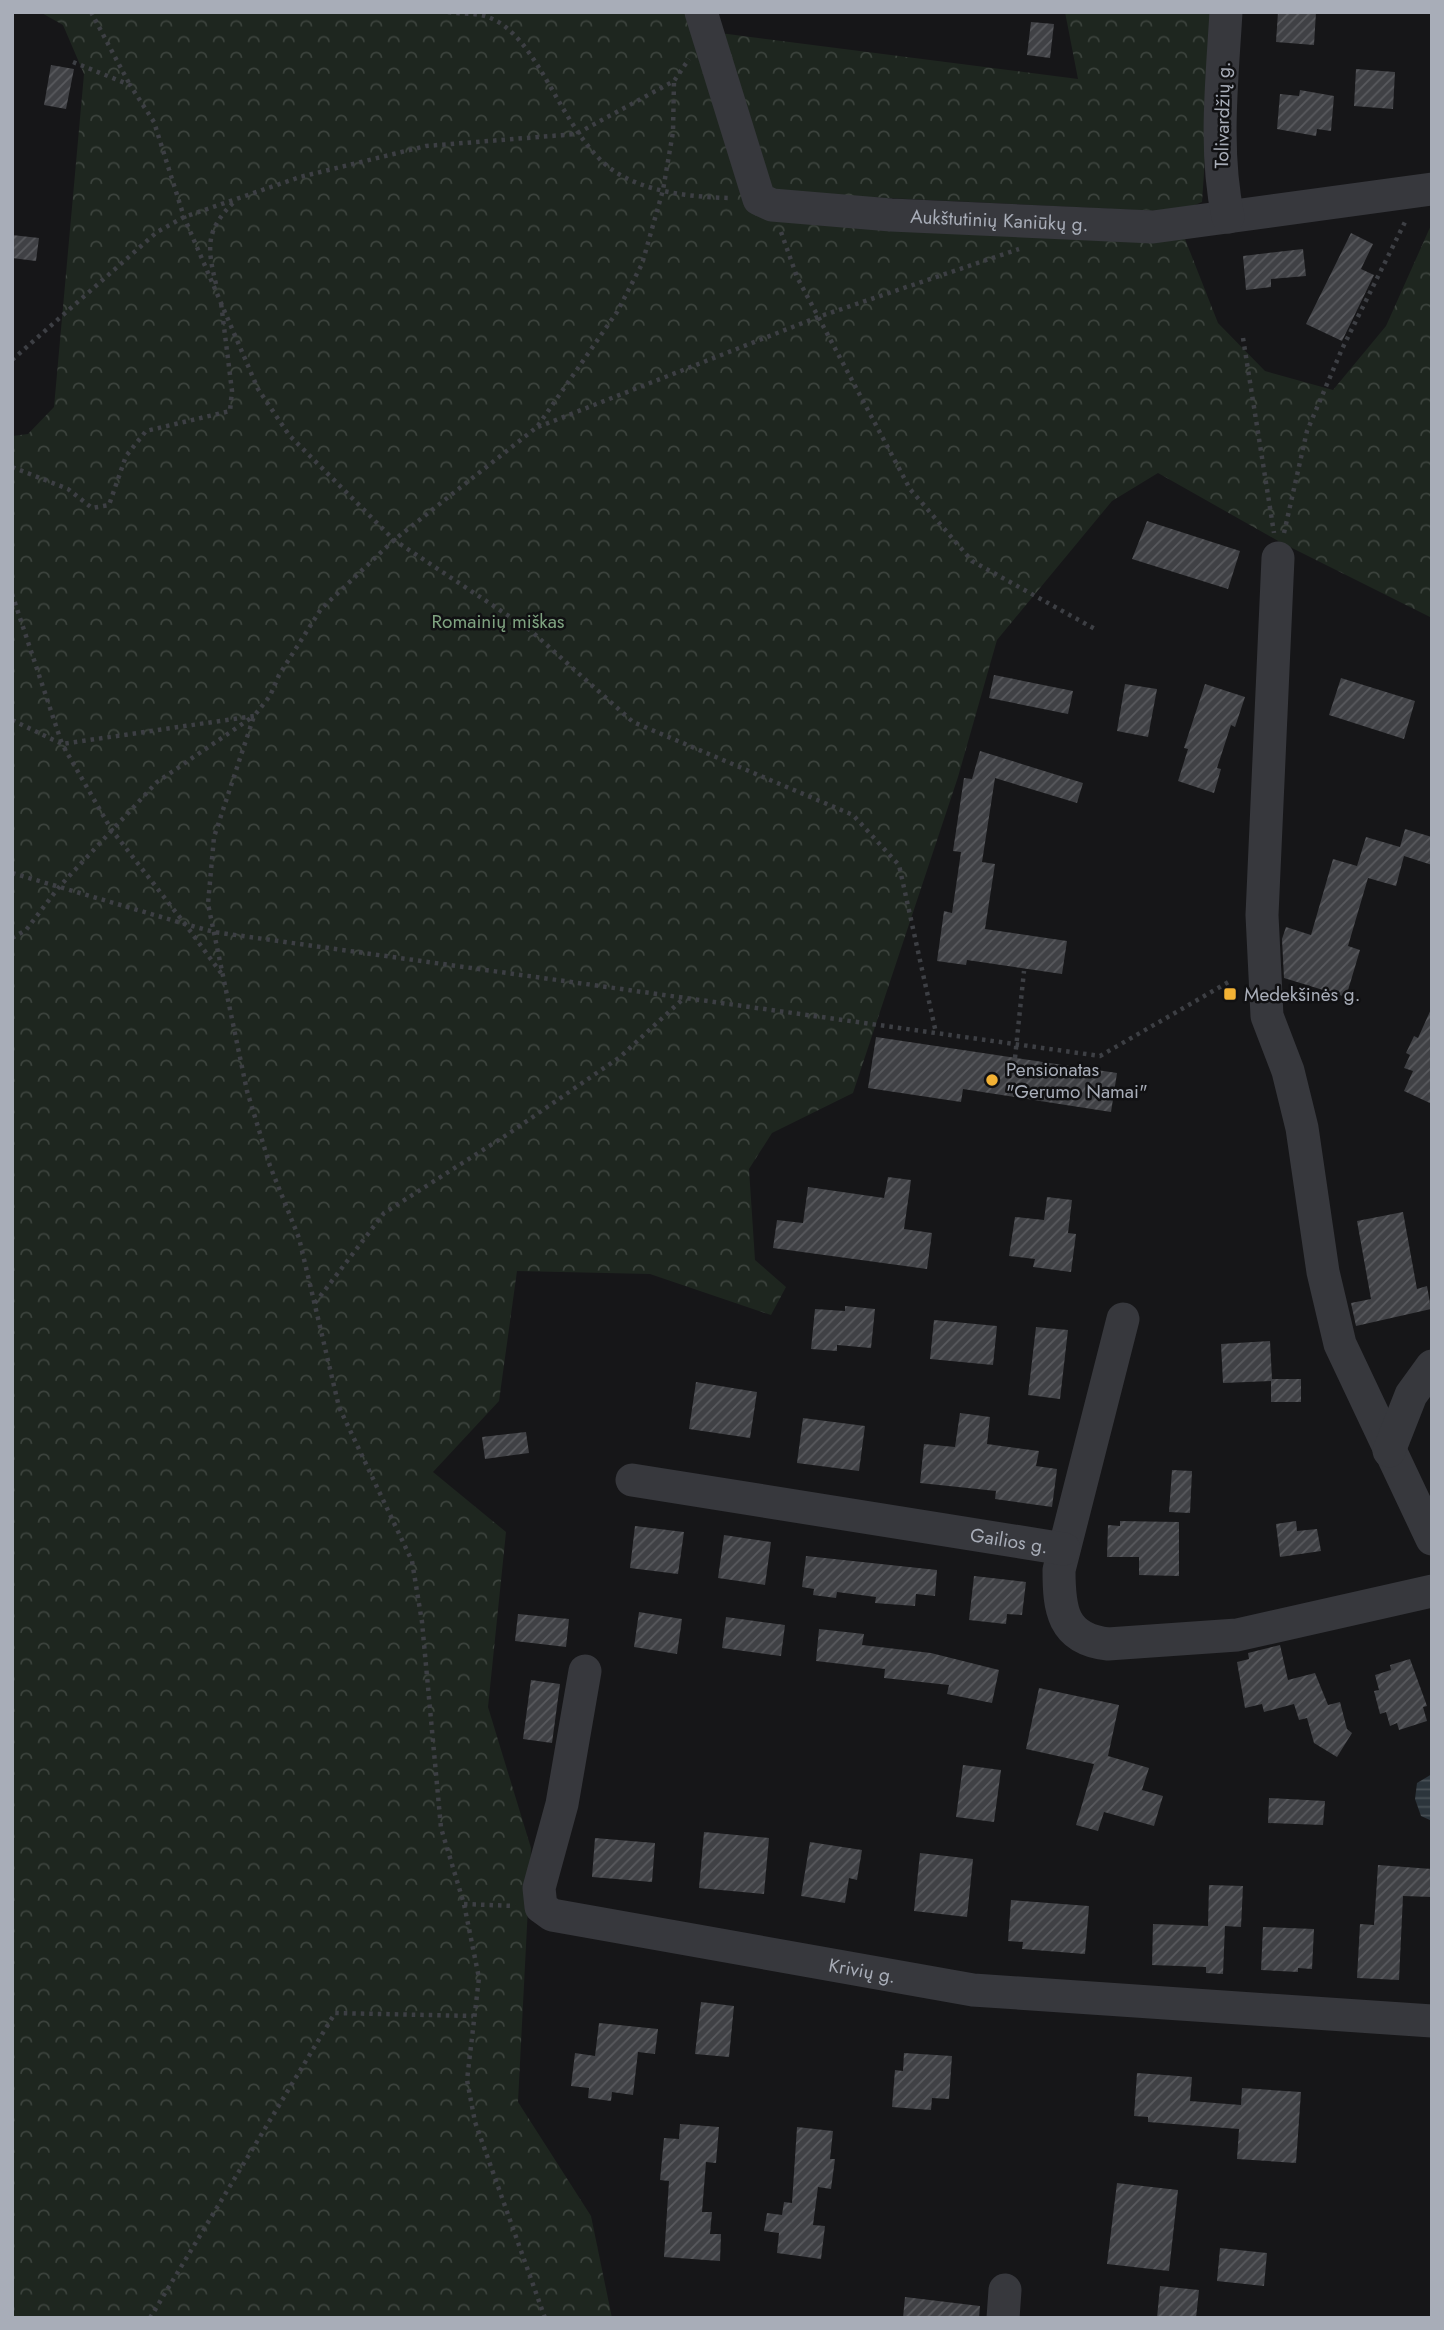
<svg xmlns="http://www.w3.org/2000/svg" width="1444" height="2330" font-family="Jost,sans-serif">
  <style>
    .forest { fill: url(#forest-crowns) }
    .water { fill: url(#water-rules) }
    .building { fill: url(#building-hatch) }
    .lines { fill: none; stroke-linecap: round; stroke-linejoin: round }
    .path { stroke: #3d3f44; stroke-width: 4.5; stroke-dasharray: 3.5 5; stroke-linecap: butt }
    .minor { stroke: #37383d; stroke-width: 33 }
    .poi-dot { fill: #f2b134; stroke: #111113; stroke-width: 2.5 }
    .labels { text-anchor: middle; stroke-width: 5; stroke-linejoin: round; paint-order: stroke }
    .street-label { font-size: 19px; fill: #a8adb8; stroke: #111113 }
    .park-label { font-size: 19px; fill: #7fa381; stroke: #111113 }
    .poi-label { font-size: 19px; fill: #a8adb8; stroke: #111113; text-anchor: start }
  </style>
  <defs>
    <pattern id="forest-crowns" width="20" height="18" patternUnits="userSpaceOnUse" patternTransform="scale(1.75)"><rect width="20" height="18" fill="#1e261f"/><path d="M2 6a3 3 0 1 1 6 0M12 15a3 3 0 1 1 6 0" fill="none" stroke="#3c433d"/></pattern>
    <pattern id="water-rules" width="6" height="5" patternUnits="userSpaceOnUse" patternTransform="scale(1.75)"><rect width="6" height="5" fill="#2c353c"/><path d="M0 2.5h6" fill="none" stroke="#485056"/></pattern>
    <pattern id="building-hatch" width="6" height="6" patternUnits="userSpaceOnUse" patternTransform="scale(1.75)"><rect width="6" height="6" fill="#404145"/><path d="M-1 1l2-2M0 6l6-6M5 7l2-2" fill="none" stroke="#595a5e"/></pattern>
  </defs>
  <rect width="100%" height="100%" fill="#161618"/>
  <path class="forest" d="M40,12H690L759,211L1185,239L1218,323L1265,371L1333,390L1386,326L1432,223V618L1280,542L1158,473L1112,501L997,640L958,777L853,1093L772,1133L749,1169L755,1260L786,1287L771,1315L650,1274L517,1271L499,1401L433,1472L506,1532L488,1707L531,1848L518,2102L591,2216L612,2318H12V436L28,434L54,407L84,74L63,25Z
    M1065,12H1215L1202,202L1178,212L782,193L765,188L720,33L1078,79Z"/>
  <path class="water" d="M1432,1774V1821L1421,1816L1415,1799L1417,1783Z"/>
  <path class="building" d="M1278,12H1316L1314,45L1276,42Z
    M1031,22L1054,24L1050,58L1027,55Z
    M51,65L74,69L66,109L44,105Z
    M1356,69L1395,72L1393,109L1354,106Z
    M1300,90L1334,96L1331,131L1317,129L1316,136L1277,129L1280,94L1299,96Z
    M1351,233L1373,244L1361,269L1374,275L1342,341L1306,324Z
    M12,235L39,238L36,261L12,258Z
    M1303,249L1306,276L1271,279V287L1246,290L1243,256Z
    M1147,521L1240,551L1228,589L1132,559Z
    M994,675L1073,691L1068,714L989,698Z
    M1341,678L1415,701L1404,739L1329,715Z
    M1125,684L1157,689L1148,737L1117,731Z
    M1205,684L1245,697L1235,727L1231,725L1217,768L1221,769L1214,793L1178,781L1188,749L1184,748Z
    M980,751L1083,783L1077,803L995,778L982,862L995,864L985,929L1067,941L1062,974L967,960L966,965L937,961L944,911L952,913L961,852L953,851L964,778L972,779Z
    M1405,829L1432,837V865L1404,856L1396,886L1368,878L1348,946L1360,950L1346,997L1284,978L1282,939L1286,927L1311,935L1333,859L1357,866L1366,837L1400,847Z
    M1432,1007V1104L1404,1091L1413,1071L1404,1068L1410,1055L1406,1053L1414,1036L1418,1038Z
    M876,1037L1117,1073L1111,1112L963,1089L961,1102L868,1088Z
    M888,1177L911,1180L904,1229L932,1233L927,1269L773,1248L777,1220L803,1223L808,1187L884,1198Z
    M1047,1197L1072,1200L1068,1233L1076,1234L1071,1272L1033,1267L1035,1259L1009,1256L1015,1217L1044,1220Z
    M1403,1212L1417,1289L1427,1286L1431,1309L1356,1326L1351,1303L1371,1299L1357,1221Z
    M845,1306L875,1309L871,1348L837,1345V1351L811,1349L815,1309L845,1311Z
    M934,1320L997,1326L993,1365L930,1359Z
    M1036,1327L1068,1330L1060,1399L1028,1395Z
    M1270,1341L1272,1379H1301V1402H1271V1381L1223,1383L1221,1344Z
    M696,1382L757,1392L750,1438L689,1429Z
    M960,1413L990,1417L987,1444L1039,1451L1036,1466L1057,1469L1052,1507L995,1499L996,1491L920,1483L924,1444L955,1447Z
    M803,1418L865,1426L859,1471L797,1463Z
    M526,1432L529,1453L485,1459L482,1437Z
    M1172,1470L1192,1471L1190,1513L1169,1512Z
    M1120,1521L1179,1522V1576L1139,1575V1557H1107L1108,1525L1120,1526Z
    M1296,1521L1297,1531L1317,1529L1321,1551L1280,1557L1276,1524Z
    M635,1526L684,1532L678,1574L630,1568Z
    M724,1535L771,1542L765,1585L718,1578Z
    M806,1556L937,1570L935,1596L916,1594L915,1606L875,1603L876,1597L837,1592L836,1598L813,1595L814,1589L802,1587Z
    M974,1576L1026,1582L1022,1615L1007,1614L1006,1624L969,1620Z
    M639,1612L682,1619L677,1654L634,1647Z
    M518,1614L569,1619L566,1647L515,1641Z
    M726,1617L785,1625L781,1656L722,1648Z
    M819,1629L864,1634L862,1645L931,1653L999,1670L992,1703L947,1694L949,1685L884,1678L885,1669L816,1661Z
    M1280,1645L1288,1680L1315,1673L1328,1705L1340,1702L1347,1729L1352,1733L1337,1757L1314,1743L1307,1718L1299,1720L1294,1704L1264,1712L1262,1704L1245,1708L1237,1662L1249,1659L1248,1653Z
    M1410,1659L1427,1706L1423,1707L1427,1721L1399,1730L1397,1723L1390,1726L1386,1712L1380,1714L1374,1691L1379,1690L1375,1675L1391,1670L1390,1665Z
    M531,1680L560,1684L552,1743L523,1739Z
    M1039,1688L1119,1705L1108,1756L1149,1768L1142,1790L1163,1796L1154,1826L1104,1812L1098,1831L1076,1825L1094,1764L1026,1749Z
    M963,1765L1001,1770L994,1822L956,1817Z
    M1269,1798L1325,1801L1323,1825L1268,1823Z
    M704,1832L769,1838L764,1894L699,1888Z
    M595,1838L655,1843L652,1882L592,1877Z
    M810,1842L862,1850L857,1880L849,1878L845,1903L801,1896Z
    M920,1853L973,1859L967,1917L914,1911Z
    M1378,1865L1432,1869V1897L1403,1896L1399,1980L1357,1978L1360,1924L1374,1925Z
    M1209,1885L1243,1886L1241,1927L1225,1926L1223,1974L1206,1973V1967L1152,1965L1153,1924L1208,1926Z
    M1011,1900L1089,1906L1085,1954L1022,1949L1023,1942L1008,1941Z
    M1263,1927L1314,1929L1312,1969L1298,1968V1972L1261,1970Z
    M701,2002L734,2006L729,2057L695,2054Z
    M599,2023L658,2029L655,2054L638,2052L633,2095L612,2092L611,2101L588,2098L589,2088L571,2086L575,2053L595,2056Z
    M904,2053L952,2056L949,2099L932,2098L931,2110L892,2107L895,2070L903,2071Z
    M1137,2073L1192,2077L1190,2101L1241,2105L1242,2088L1301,2092L1296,2163L1237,2159L1239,2129L1148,2122V2117L1134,2116Z
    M680,2124L719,2127L716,2163L706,2162L702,2212H712L710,2234H721L720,2261L664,2257L669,2181L660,2180L664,2138L679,2139Z
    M797,2127L833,2131L830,2159H835L831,2189L818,2187L813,2225L825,2226L821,2259L777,2253L779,2233L764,2231L767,2213L782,2215L784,2202L792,2203Z
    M1117,2183L1178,2190L1169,2271L1107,2264Z
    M1220,2248L1267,2253L1264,2286L1217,2281Z
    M1160,2286L1199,2290L1196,2318H1157Z
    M905,2297L980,2306L979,2318H903Z"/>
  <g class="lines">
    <path class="path" d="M91,12L130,85
      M448,12C460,14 474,13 485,16C541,33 561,138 617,173C650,193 692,197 730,198
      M73,62L130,85L154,122L184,217L258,389L289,435L394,540L530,630L633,722L853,815L899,865L936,1033
      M781,232L797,277L910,489L972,561L1095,629
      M216,284C207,247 205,230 235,201
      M1243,338L1274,533
      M12,360L157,232L184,217L300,177L426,146L576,134L674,81L689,59
      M538,427L818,317L1019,249
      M12,467L68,489L92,508L109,505L126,456L146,431L230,411L232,391L221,303
      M1284,533L1307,431L1342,349L1406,220
      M12,594L62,744L254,716L157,782L59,887L26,930L12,938
      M12,720L62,744L111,829L185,924L214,932L1100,1056L1232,980
      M12,873L185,924L221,973
      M1015,1058L1024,971
      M315,1303L384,1213L508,1134L620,1057L684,998
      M464,1904L515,1906
      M150,2318L335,2013L473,2016
      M545,2318L475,2122L467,2080L479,1978L464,1904L441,1828L422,1622L412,1561L339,1407L299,1238L270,1166L247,1091L208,904L214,837L254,716L270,696L279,675L321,609L394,540L537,427L617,312L642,264L663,190L673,132L674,81"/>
    <g class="minor">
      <path id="s1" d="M701,12L759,199L772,205L891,215L1153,227L1432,189"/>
      <path d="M1226,12C1222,81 1214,150 1228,217"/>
      <path d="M1278,558L1262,915L1267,1016L1288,1071L1302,1128L1323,1272L1340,1344L1432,1539"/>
      <path d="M1123,1319L1059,1570C1059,1609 1062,1639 1108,1644L1237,1635L1432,1591"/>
      <path d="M1389,1451L1411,1395L1432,1366"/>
      <path id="s2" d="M632,1480L1064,1549"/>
      <path id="s3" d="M585,1671L562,1804L539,1888L541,1907L552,1915L973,1990L1432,2021"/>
      <path d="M1003,2318L1005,2290"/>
    </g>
  </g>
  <g class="poi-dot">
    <rect x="1223" y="987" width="14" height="14" rx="3.5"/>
    <circle cx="992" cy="1080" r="7"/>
  </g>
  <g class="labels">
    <g class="street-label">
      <text transform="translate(1222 115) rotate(-89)" y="7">Tolivardžių g.</text>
      <text dy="7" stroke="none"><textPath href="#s1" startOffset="438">Aukštutinių Kaniūkų g.</textPath></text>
      <text dy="7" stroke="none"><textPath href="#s2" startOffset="382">Gailios g.</textPath></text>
      <text dy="7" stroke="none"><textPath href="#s3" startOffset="570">Krivių g.</textPath></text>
    </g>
    <g class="park-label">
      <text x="498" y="628">Romainių miškas</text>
    </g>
    <g class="poi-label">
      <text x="1244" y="1001">Medekšinės g.</text>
      <text x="1006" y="1076">Pensionatas<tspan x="1006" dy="22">"Gerumo Namai"</tspan></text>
    </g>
  </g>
  <rect width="1444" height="2330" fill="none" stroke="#a8adb8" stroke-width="28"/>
</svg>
